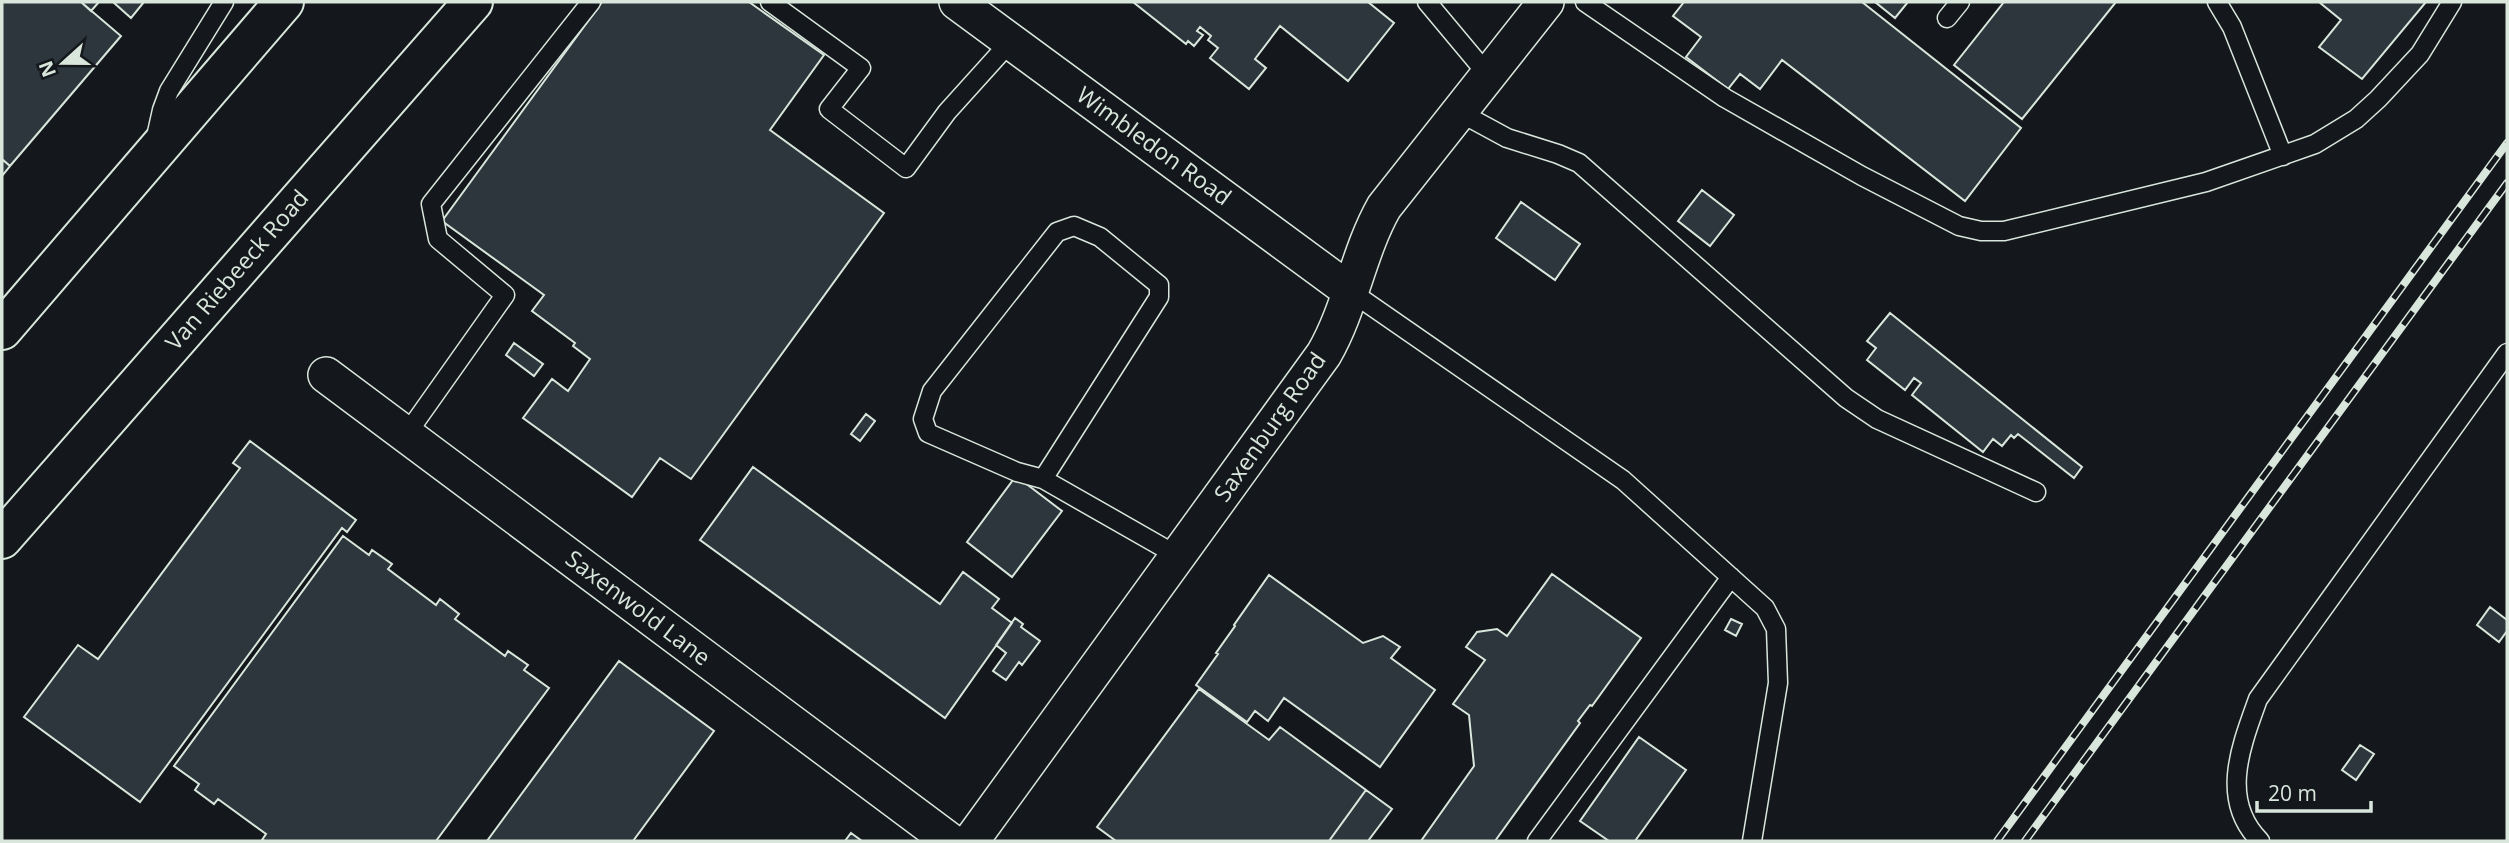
<svg xmlns="http://www.w3.org/2000/svg" width="2509" height="843" font-family="'Open Sans',sans-serif">
  <style>
    .building { fill: #2c363c; stroke: #d8e6dc; stroke-width: 2 }
    .lines { fill: none; stroke-linecap: round; stroke-linejoin: round }
    .lane-casing { stroke: #d8e6dc; stroke-width: 21 }
    .street-casing { stroke: #d8e6dc; stroke-width: 38 }
    .primary-casing { stroke: #d8e6dc; stroke-width: 42 }
    .lane { stroke: #14181c; stroke-width: 18 }
    .street { stroke: #14181c; stroke-width: 35 }
    .primary { stroke: #14181c; stroke-width: 38 }
    .rail-casing { stroke: #d8e6dc; stroke-width: 8 }
    .rail { stroke: #14181c; stroke-width: 5; stroke-dasharray: 16; stroke-linecap: butt }
    .labels { text-anchor: middle; stroke-width: 5; stroke-linejoin: round; paint-order: stroke }
    .street-label { font-size: 23px; fill: #d8e6dc; stroke: #14181c }
  </style>
  <rect width="100%" height="100%" fill="#14181c"/>
  <path class="building" d="M2,2H81L121,36L10,166L2,159Z
    M81,2H99L91,11Z
    M113,2H144L131,18Z
    M602,2H749L824,55L770,130L884,213L691,479L660,458L632,497L523,418L552,379L568,391L590,359L573,346L575,343L532,311L544,295L442,221Z
    M1133,2H1368L1394,23L1348,81L1280,26L1255,59L1266,68L1249,89L1210,58L1218,48L1208,40L1211,36L1200,27L1197,31L1203,35L1194,46L1188,41L1186,44Z
    M1684,2H1862L2021,128L1965,201L1782,60L1760,89L1740,74L1728,89L1686,57L1701,37L1673,16Z
    M1875,2H1908L1895,18Z
    M2004,2H2116L2022,119L1954,65Z
    M2319,2H2426L2362,79L2319,47L2341,20Z
    M2,159L10,166L2,176Z
    M1702,190L1734,215L1710,246L1678,221Z
    M1521,202L1580,244L1555,280L1496,238Z
    M1890,313L2082,467L2074,478L2018,434L2014,438L2011,435L2002,446L1993,439L1983,452L1912,395L1921,383L1914,378L1905,390L1867,360L1876,348L1867,341Z
    M514,343L543,364L534,376L506,355Z
    M866,414L875,421L860,441L851,434Z
    M250,441L356,520L347,532L342,528L140,802L24,717L78,645L98,659L240,468L233,463Z
    M753,467L940,604L963,572L999,599L992,608L1012,623L945,718L700,540Z
    M1016,476L1062,511L1012,577L967,542Z
    M343,536L369,555L372,550L392,564L388,569L436,605L440,599L459,614L455,619L505,656L508,651L528,665L524,670L549,688L436,841H265L262,840L266,834L218,799L214,804L195,790L199,784L174,766Z
    M1552,574L1641,638L1592,706L1590,705L1578,721L1580,723L1495,841H1421L1474,766L1469,715L1453,704L1485,660L1466,647L1477,632L1497,629L1507,636Z
    M1269,575L1363,643L1383,636L1400,647L1391,658L1435,690L1380,767L1284,698L1268,721L1255,711L1247,722L1196,685L1218,654L1216,653L1235,626L1234,625Z
    M2490,607L2507,620V631L2499,642L2477,625Z
    M1015,618L1023,624L1021,627L1040,641L1022,665L1019,662L1006,680L993,671L1006,653L996,645Z
    M1731,619L1742,624L1736,636L1725,630Z
    M619,661L714,731L633,841H487Z
    M1199,689L1269,740L1280,727L1366,790L1329,841H1116L1097,827Z
    M1639,737L1686,770L1635,841H1609L1580,821Z
    M2360,745L2374,754L2356,780L2342,770Z
    M1366,790L1392,809L1368,841H1329Z
    M851,833L862,841H845Z"/>
  <g class="lines">
    <g class="lane-casing">
      <path id="lane" d="M770,2L861,68L829,109L906,168L947,112L1011,41
        M1427,2L1488,75
        M1585,2L1725,98L1862,176L1959,226L1981,231H2004L2206,182L2315,144L2356,119L2378,99L2420,54L2452,2
        M2217,2L2232,27L2283,156
        M1947,18L1960,2
        M1459,112L1507,138L1558,154L1579,163L1846,398L1877,419L2036,492
        M156,137L162,110L169,91L224,2
        M1350,291L1623,480L1765,608L1776,629L1778,683L1752,841
        M406,435L505,295L438,239L431,204L591,2
        M1043,479L1159,297V285L1154,281L1100,237L1074,226L1057,232L932,391L923,419L928,433L1017,472L1043,479L1178,556
        M1537,841L1731,577
        M2260,841C2219,800 2241,746 2258,699L2507,353"/>
    </g>
    <g class="street-casing">
      <path id="street" d="M957,2L1350,291
        M326,375L950,841
        M971,841L1324,354C1351,307 1358,253 1384,207L1546,2"/>
    </g>
    <g class="primary-casing">
      <path id="primary" d="M2,330L284,2
        M2,539L473,2"/>
    </g>
    <use href="#lane" class="lane"/>
    <use href="#street" class="street"/>
    <use href="#primary" class="primary"/>
    <g class="rail-casing">
      <path id="rail" d="M1997,841L2507,143
        M2025,841L2507,183"/>
    </g>
    <use href="#rail" class="rail"/>
  </g>
  <g class="labels">
    <g class="street-label">
      <text transform="translate(1154 146) rotate(36)" y="8">Wimbledon Road</text>
      <text transform="translate(237 270) rotate(-49)" y="8">Van Riebeeck Road</text>
      <text transform="translate(1270 427) rotate(-55)" y="8">Saxenburg Road</text>
      <text transform="translate(638 608) rotate(37)" y="8">Saxenwold Lane</text>
    </g>
  </g>
  <rect width="2509" height="843" fill="none" stroke="#d8e6dc" stroke-width="7"/>
  <g transform="translate(63 63) rotate(249)" stroke="#14181c" stroke-width="5" paint-order="stroke">
  <path d="M0-5L12 26L0 18L-12 26Z" fill="#d8e6dc"/>
  <text y="-10" font-size="19" font-weight="bold" text-anchor="middle" fill="#d8e6dc">N</text>
  </g>
  <path d="M2257 801v10h114v-10" fill="none" stroke="#d8e6dc" stroke-width="3.5"/>
  <text x="2268" y="801" font-size="21" fill="#d8e6dc" stroke="#14181c" stroke-width="5" paint-order="stroke">20 m</text>
</svg>
